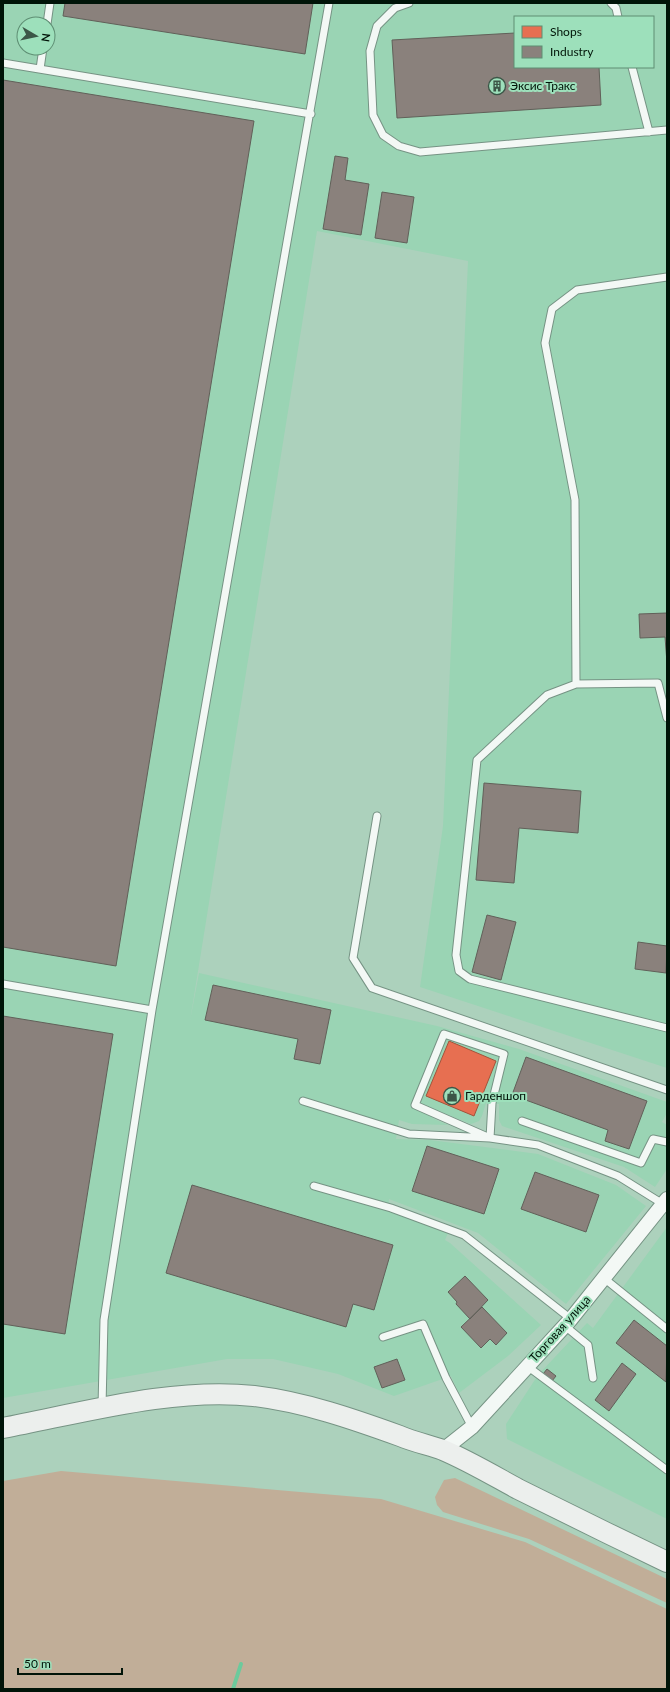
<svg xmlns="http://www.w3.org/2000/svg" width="670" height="1692" font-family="Lato,sans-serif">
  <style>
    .built { fill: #9ad4b4; fill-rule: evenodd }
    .green { fill: #c1ae98 }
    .shops { fill: #e76f51; stroke: #a2543b }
    .industry { fill: #8a817c; stroke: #616059 }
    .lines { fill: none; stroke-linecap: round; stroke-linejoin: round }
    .stream { stroke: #6cca9c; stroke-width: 4 }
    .service-casing { stroke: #769384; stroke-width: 9 }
    .minor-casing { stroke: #769384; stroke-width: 16 }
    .secondary-casing { stroke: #769384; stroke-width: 22 }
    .service { stroke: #f3f8f5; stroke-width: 7 }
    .minor { stroke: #f3f8f5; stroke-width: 14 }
    .secondary { stroke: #ecefed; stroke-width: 20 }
    .labels { text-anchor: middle; stroke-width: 4; stroke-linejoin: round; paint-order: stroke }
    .poi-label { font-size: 12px; fill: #001408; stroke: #9de0bb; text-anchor: start }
    .street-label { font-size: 12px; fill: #001408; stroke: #9de0bb }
  </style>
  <rect width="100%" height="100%" fill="#acd1bc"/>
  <path class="built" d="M3,3H667V1068L420,987L443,826L468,261L317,231L190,1021L199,973L437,1026L519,1049L667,1102V1113L662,1122L667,1125V1169L655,1187L624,1167L502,1126L499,1120V1104L486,1103L482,1116L479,1121L471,1124L436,1110L432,1118L448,1125L412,1124L399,1120L396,1139L430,1140L538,1154L616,1185L646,1206L566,1304L478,1233L389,1199L388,1211L448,1233L445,1240L450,1243L541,1325L508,1356L459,1393L451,1376L394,1396L338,1374L273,1359H227L3,1398ZM515,17H653V67H515ZM24,24H48V48H24Z
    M667,1227V1519L507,1439L506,1424L538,1375L587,1323L593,1328Z"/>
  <path class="green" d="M61,1471L381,1499L525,1542L667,1609V1689H3V1481Z
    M455,1478L667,1579V1603L529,1539L443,1512L437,1505L435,1497L444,1480Z"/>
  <path class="shops" d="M449,1041L496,1061L474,1116L426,1096Z"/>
  <path class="industry" d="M65,3H313L305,54L63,16Z
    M515,33V67H599L601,105L397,118L392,40Z
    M3,80L254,121L116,966L3,947Z
    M335,156L348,158L345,180L369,184L361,235L323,229Z
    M382,192L414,197L407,243L375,238Z
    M667,613V663L665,637L640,638L639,614Z
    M484,783L581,791L578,833L519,828L514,883L476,880Z
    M487,915L516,922L501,980L472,972Z
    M638,942L667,946L666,973L635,969Z
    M213,985L331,1010L320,1064L294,1059L298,1039L205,1020Z
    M3,1016L113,1034L65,1334L3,1324Z
    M526,1057L647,1101L629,1149L605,1141L608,1130L512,1095Z
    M427,1146L499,1169L484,1214L412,1191Z
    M535,1172L599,1195L586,1232L521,1209Z
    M192,1185L393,1245L374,1310L353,1304L346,1327L166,1273Z
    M465,1276L488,1300L470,1319L456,1304L457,1302L448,1292Z
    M482,1307L507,1333L496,1345L490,1339L481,1348L461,1327Z
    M634,1320L667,1346L666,1382L616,1343Z
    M397,1359L405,1380L382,1388L374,1367Z
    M622,1363L636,1374L609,1411L595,1400Z
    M547,1369L556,1376L552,1381L543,1374Z"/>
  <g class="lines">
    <path class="stream" d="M233,1689L241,1664"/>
    <g class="service-casing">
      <path id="service" d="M409,3L395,8L377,26L370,51L373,115L383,135L399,146L420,152L667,130
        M611,3L616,8L618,17
        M47,24L50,3
        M3,63L311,114
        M632,67L649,132
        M40,69L43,48
        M576,684L575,500L545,343L552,309L577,290L667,277
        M667,718L658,683L576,684L547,695L477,760L456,955L459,971L470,979L667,1028
        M377,816L353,958L372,988L667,1090
        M3,984L152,1010
        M444,1034L504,1054L492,1103L490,1138L415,1105Z
        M303,1101L409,1134L490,1138L538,1145L618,1176L663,1204
        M522,1121L641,1163L653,1139L667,1142
        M314,1186L391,1208L464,1235L571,1319
        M605,1279L667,1329
        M565,1326L588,1345L593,1378
        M383,1337L423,1324L446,1378L472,1427
        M527,1366L667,1470
        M102,1407L104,1320L152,1010L329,3"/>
    </g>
    <g class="minor-casing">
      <path id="minor" d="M443,1450L472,1427L571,1319L667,1199"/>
    </g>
    <g class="secondary-casing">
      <path id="secondary" d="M3,1428C82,1413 173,1387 254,1396C304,1402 353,1419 400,1436C414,1442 429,1445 443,1450C469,1461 494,1476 518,1489C568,1514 617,1538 667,1562"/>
    </g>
    <use href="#service" class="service"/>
    <use href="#minor" class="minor"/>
    <use href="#secondary" class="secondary"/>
  </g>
  <defs>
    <g id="building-ring" transform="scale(0.9)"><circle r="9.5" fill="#9de0bb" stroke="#3c5647" stroke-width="1.5"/><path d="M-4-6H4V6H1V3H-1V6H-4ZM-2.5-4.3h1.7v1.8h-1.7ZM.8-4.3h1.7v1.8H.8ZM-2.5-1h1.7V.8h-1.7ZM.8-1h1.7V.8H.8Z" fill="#3c5647"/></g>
    <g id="shop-ring" transform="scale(0.9)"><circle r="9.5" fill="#9de0bb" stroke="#3c5647" stroke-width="1.5"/><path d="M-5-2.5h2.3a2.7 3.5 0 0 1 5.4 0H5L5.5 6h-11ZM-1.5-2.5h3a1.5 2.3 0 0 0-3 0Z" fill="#3c5647"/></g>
  </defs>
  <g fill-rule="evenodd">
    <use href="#building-ring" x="497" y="86"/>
    <use href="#shop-ring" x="452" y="1096"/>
  </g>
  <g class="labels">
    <g class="poi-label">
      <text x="510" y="90">Эксис Тракс</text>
      <text x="465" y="1100">Гарденшоп</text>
    </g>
    <g class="street-label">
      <text transform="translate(560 1329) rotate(-48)" y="4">Торговая улица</text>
    </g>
  </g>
  <rect width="670" height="1692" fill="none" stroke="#001408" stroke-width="8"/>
  <rect x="514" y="16" width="140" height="52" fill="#9de0bb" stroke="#5e8e73"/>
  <rect x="522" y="26" width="20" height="12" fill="#e76f51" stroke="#5e8e73"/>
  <text x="550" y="36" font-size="12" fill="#001408">Shops</text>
  <rect x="522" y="46" width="20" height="12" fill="#8a817c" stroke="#5e8e73"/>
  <text x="550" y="56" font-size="12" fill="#001408">Industry</text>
  <g transform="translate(36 36) rotate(99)"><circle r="19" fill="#9de0bb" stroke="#5e8e73"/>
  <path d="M0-3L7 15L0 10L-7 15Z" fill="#3c5647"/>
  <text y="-6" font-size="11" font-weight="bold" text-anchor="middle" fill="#001408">N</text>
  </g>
  <path d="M18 1668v6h104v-6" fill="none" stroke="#001408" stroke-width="2"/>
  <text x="24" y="1668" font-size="12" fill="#001408" stroke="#9de0bb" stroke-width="3" paint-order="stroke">50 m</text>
</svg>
